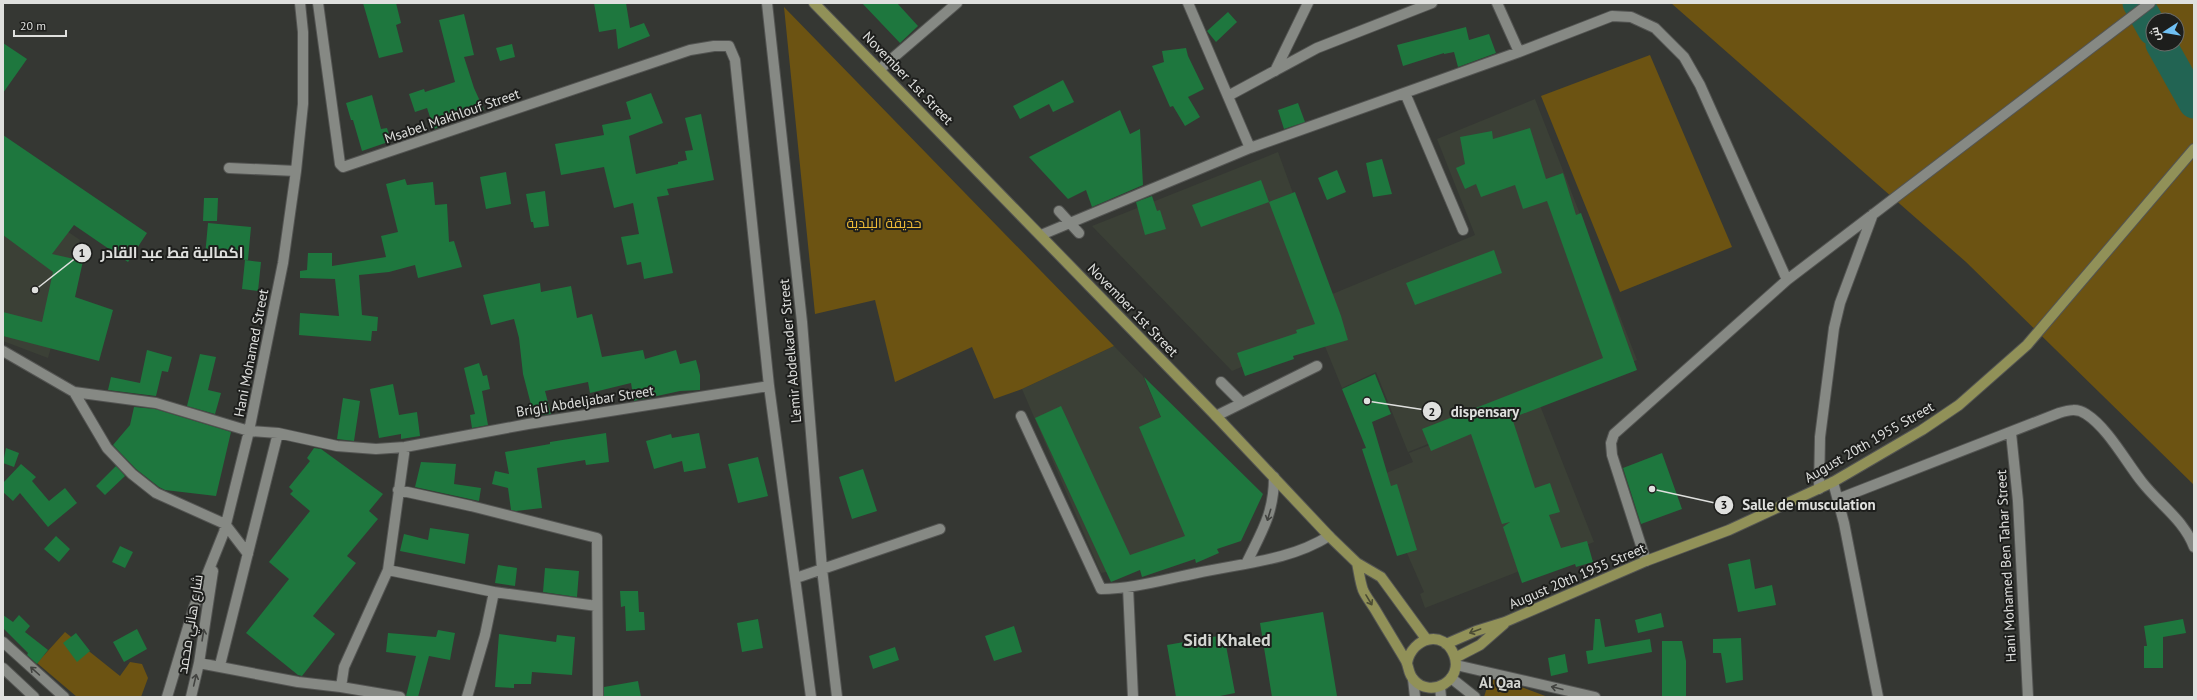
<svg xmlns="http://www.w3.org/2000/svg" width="2197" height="700" font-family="'PT Sans',Cairo,sans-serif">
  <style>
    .built { fill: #3b4036 }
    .green { fill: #6c5312; fill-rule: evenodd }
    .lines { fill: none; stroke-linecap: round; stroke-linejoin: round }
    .river { stroke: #226453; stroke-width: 31 }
    .building { fill: #1e773e }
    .minor-casing { stroke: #535452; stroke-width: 12 }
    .major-casing { stroke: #535452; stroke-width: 12 }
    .minor { stroke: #868984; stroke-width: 10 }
    .major { stroke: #919158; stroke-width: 10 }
    .oneway { stroke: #424340 }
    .oneway2 { stroke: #4b4c34 }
    .labels { text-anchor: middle; stroke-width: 4; stroke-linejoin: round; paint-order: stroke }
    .street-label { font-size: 14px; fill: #dfe0de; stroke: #1d1e1c }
    .park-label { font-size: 14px; fill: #edba36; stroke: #1d1e1c }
    .neighbourhood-label { font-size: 15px; font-weight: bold; fill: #d3d5d1; stroke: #1d1e1c }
    .district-label { font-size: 18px; font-weight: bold; fill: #d3d5d1; stroke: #1d1e1c }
    .leader { fill: none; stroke: #dfe0de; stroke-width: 1.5 }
    .callout-dot { fill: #dfe0de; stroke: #1d1e1c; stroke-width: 1.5 }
    .mark-label { font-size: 12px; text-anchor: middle; font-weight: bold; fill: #111 }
    .callout-label { font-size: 15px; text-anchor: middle; font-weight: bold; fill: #dfe0de; stroke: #1d1e1c; stroke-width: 4; stroke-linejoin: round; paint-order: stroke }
  </style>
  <rect width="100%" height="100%" fill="#353733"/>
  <path class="built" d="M1535,99L1637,360L1408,452L1376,372L1342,388L1320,334L1232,371L1092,226L1278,152L1330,295L1475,235L1437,139Z
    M3,187L80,240L48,358L3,341Z
    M1114,346L1143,376L1218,549L1101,573L1022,389Z
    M1539,403L1594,542L1425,608L1420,594L1424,592L1374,478L1413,462L1409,453Z"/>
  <path class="green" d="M1671,3H2194V485L1966,262ZM2153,20H2177V44H2153Z
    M784,7L1114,346L1022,389L994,399L972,347L895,382L875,300L815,314Z
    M1650,55L1732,247L1620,292L1541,96Z
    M65,632L120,676L130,662L142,664L148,678L141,697H77L37,663Z
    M1495,677L1548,697H1484L1489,681Z"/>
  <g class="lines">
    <path class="river" d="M2138,3L2153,30
      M2161,44L2194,103"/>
  </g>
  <path class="building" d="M363,3H396L401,23L396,25L403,52L379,58Z
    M594,3H626L630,28L644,23L650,36L618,49L616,29L599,32Z
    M862,3H897L918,26L900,43Z
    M1228,12L1237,22L1216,42L1207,31Z
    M464,14L474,55L464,57L474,88L484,110L434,129L427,108L415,112L409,94L424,89L425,92L455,82L439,20Z
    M1466,27L1469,40L1489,34L1496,53L1458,67L1454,52L1444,54V53L1403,66L1397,45Z
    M3,43L27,59L3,93Z
    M512,44L515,57L500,61L496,48Z
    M1186,48L1188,56L1204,89L1188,97L1200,117L1185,126L1173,106L1170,107L1152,66L1164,62L1162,51Z
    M1063,80L1074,102L1053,112L1049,104L1020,119L1013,106Z
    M651,93L663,123L629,136L636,174L678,164V162L687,160L685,151L693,150L685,118L701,114L714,180L667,189L669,195L657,197L673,273L644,279L641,262L627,265L621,237L639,234L633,203L614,208L604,167L561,175L555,144L604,135L602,125L631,119L626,102Z
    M372,95L381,129L387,128L391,141L362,151L353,120H351L346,103Z
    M1298,103L1305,122L1284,129L1278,110Z
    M1120,110L1130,134L1140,129L1143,185L1092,207L1086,190L1068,199L1029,157Z
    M1530,128L1546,179L1563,173L1576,215L1581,213L1637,370L1512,418L1535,488L1550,483L1560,512L1549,515L1561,548L1587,541L1593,562L1576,567L1575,564L1522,583L1503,527L1510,522L1502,524L1471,434L1431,451L1422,429L1603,358L1547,201L1523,209L1515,185L1481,197L1476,184L1465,189L1456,168L1465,164L1460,137L1492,131L1493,139Z
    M3,135L147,233L128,262L74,225L52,254L83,261L75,297L113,310L99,361L3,336V312L42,322L53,272L3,235Z
    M1382,159L1392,194L1373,197L1366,163Z
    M1337,170L1346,192L1327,200L1318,178Z
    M506,172L511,204L486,209L480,177Z
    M405,179L407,185L433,182L435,205L447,204L449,242L454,241L462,267L418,278L415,265L389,272L359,275L362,315L378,317L377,331H372L371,341L299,335L300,313L339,316L335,279L300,278V271L307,270L308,253H332V266L386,257L381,236L398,232L386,184Z
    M1261,180L1269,202L1201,227L1192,205Z
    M545,191L549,226L534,228L533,222H531L526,194Z
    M1295,192L1341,316L1348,340L1293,356L1294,359L1245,376L1237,353L1297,333L1296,330L1315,324L1269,202Z
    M1152,196L1157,211L1160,210L1166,229L1145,235L1136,202Z
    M204,198H218L217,221H203Z
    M208,223L251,227L248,260L205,256Z
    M1494,250L1502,273L1415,305L1406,283Z
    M245,260L261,262L258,291L242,289Z
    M540,283L541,292L571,286L577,318L592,314L602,357L643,350L645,359L676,350L680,364L696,360L700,375V390L680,391L634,401L631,383L590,393L588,382L545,391L551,414L534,416L523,374L519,338L514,319L491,325L483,295Z
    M147,350L172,357L168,372L162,371L156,396L108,390L111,377L140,383Z
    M200,354L216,357L208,390L221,393L215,414L187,406Z
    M479,363L483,376L487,375L490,389L482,391L488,425L472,428L470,415L475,414L464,368Z
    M1375,374L1391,414L1372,422L1391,486L1397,484L1417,550L1397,556L1362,449L1366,448L1342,389Z
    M1144,377L1263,494L1241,541L1217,549L1219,553L1196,563L1195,559L1142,577L1140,570L1111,582L1035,418L1061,406L1130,555L1185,536L1139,427L1161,417Z
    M393,384L399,415L417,412L420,436L401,439V434L379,438L370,389Z
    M343,398L360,401L354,441L337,439Z
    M134,407L155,409L231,432L216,496L165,490L159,487L136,469L113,445L130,425Z
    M606,433L609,462L586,465L585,460L537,468L542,508L516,511L511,510L508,488L492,484L495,471L509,474L505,452L550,444V442Z
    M699,433L706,468L684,472L682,461L654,469L646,441L671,434L672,438Z
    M6,448L19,453L14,467L3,463Z
    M314,448L321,449L383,494L369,511L378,519L347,556L356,563L313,616L335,634L302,676L298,675L246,633L289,579L269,562L310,511L290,494L293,491L289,487L310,461L307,458Z
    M1662,453L1682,509L1641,524L1623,468Z
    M758,457L768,496L738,503L728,464Z
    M421,462L456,464L454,484L481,488L479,501L415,487Z
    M21,464L36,477L32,481L49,501L65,488L77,503L48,527L20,493L13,501L3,492V483Z
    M116,466L125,476L105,495L96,486Z
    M863,469L877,511L852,519L839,477Z
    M430,528L469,534L465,564L400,551L404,534L428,540Z
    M56,536L70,549L59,562L44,549Z
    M120,546L133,552L125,568L112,562Z
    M1750,559L1755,589L1772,585L1776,605L1738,612L1728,564Z
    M498,565L517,568L515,586L495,583Z
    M545,568L579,571L577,597L543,592Z
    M620,591H638L639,612H644L645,630L626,631L625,606L621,607Z
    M1323,612L1337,696L1272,697L1260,623Z
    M1661,613L1664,627L1638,633L1635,620Z
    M3,615L13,622L19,615L30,626L25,632L48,650L37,664L27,655L28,653L3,628Z
    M758,619L763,648L742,652L737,623Z
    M1595,619H1600L1605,647L1650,639L1652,652L1588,664L1586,651L1593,650Z
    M2183,619L2186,633L2163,637V668H2144V646H2147L2144,626Z
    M1014,626L1022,652L994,661L985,636Z
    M137,629L147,649L124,662L113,642Z
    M438,630L455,633L450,660L429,656L418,697L406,696L416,656L386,652L388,633L436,637Z
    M76,633L90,651L77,662L63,643Z
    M499,634L556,642L557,635L575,637L572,675L532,672L531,684H514V688L495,687Z
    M1224,635L1235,693L1215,697H1176L1167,645Z
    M1741,638L1743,680L1726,683L1721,653H1713V639Z
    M1662,641H1682L1686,661V697H1662Z
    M895,647L899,660L873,669L869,656Z
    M1565,654L1568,672L1551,676L1548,658Z
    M638,681L641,697H604V687Z"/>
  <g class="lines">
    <g class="minor-casing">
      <path id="minor" d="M318,3L340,164L343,167L690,50L714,46H729L735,60L769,386L811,697
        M767,3L802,322L822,569L837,697
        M1188,3L1250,148
        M1497,3L1519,52
        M880,69L957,3
        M1275,71L1308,3
        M1405,93L1463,230
        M1228,96L1317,48L1432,3
        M229,168L296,171
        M1059,211L1079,233
        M1041,235L1250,148L1519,52L1612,16L1631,17L1655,28L1684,57L1700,85L1787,280L1614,434L1611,443L1612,455L1646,561
        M1787,280L2150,3
        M3,351L74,392L156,403L249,431L278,433L337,446L376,449L405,447L528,424L769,386
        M1221,382L1242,403
        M74,392L107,448L132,474L156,493L225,524L248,554
        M1021,416L1101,589C1133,589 1166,579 1197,573C1242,563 1289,561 1329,536
        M1216,416L1317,366
        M2011,433L2018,501L2028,697
        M1833,482L1844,523L1878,697
        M1819,489L1820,437L1834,328L1840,303L1873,214
        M398,490L471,506L597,538L598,697
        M1838,499L2059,413C2069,410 2077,408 2086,414C2108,428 2126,462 2142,482C2159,504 2184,520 2194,547
        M1247,562C1262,531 1274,513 1274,477
        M388,570L494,592L597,606
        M796,578L940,529
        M1128,587L1133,697
        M3,642L64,697
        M199,663L298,682L341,687L344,667L388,570L405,447
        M220,665L278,433
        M1456,665L1595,697
        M3,668L34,697
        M1451,678L1475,697
        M1413,679L1415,697
        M341,687L400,697
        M1440,687L1441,697
        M167,697L194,607L224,532L249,431L283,263L296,171L303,104V32L300,3
        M191,697L199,663L213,571
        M467,697L485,635L494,592"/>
    </g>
    <g class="major-casing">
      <path id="major" d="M814,3L1216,416L1329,536L1357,563L1381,577L1427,640
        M1357,563C1359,572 1360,582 1363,590C1366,597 1372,604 1376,611C1386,628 1396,644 1406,661C1409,667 1408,674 1414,680C1431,699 1464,680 1454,655C1444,629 1412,637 1407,663
        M1446,644L1476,631L1505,622L1646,561L1729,530L1833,482L1922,430L1959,405L2027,345L2194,149
        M1455,658L1480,645L1504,624"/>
    </g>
    <use href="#minor" class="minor"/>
    <use href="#major" class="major"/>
  </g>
  <defs><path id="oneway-shaft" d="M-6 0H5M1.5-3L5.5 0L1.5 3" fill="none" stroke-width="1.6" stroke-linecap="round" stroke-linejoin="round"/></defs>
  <g class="oneway">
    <use href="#oneway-shaft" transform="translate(1269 515) rotate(107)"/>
    <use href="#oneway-shaft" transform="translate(203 635) rotate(-81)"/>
    <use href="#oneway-shaft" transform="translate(35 671) rotate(-138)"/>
    <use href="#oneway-shaft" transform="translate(195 680) rotate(-77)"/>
    <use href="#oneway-shaft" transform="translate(1557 688) rotate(-166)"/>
  </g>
  <g class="oneway2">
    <use href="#oneway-shaft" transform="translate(1369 600) rotate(59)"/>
    <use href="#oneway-shaft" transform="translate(1475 631) rotate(160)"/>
  </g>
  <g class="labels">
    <g class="street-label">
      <text transform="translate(908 78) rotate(46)" y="5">November 1st Street</text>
      <text transform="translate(452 116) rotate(-19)" y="5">Msabel Makhlouf Street</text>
      <text transform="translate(1133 310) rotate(46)" y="5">November 1st Street</text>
      <text transform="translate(790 351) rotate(-95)" y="5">L'emir Abdelkader Street</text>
      <text transform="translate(251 353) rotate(-79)" y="5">Hani Mohamed Street</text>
      <text transform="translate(585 401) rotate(-9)" y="5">Brigli Abdeljabar Street</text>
      <text transform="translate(1869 442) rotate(-30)" y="5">August 20th 1955 Street</text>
      <text transform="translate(2006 566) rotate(-93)" y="5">Hani Mohamed Ben Tahar Street</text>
      <text transform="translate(1577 576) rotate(-23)" y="5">August 20th 1955 Street</text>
      <text transform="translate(190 624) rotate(-81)" y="5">شارع هاني محمد</text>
    </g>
    <g class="park-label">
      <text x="884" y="228">حديقة البلدية</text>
    </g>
    <g class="neighbourhood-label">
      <text x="1500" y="688">Al Qaa</text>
    </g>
    <g class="district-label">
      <text x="1227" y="646">Sidi Khaled</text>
    </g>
  </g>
  <path class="leader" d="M35 290L82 253M1367 401L1432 411M1652 489L1724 505"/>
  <g class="callout-dot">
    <circle cx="35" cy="290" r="4"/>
    <circle cx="1367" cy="401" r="4"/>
    <circle cx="1652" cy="489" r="4"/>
    <circle cx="82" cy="253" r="10"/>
    <circle cx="1432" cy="411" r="10"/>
    <circle cx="1724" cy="505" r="10"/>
  </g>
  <g class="mark-label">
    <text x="82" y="257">1</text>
    <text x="1432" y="416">2</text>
    <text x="1724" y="509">3</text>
  </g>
  <g class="callout-label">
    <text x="172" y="258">اكمالية قط عبد القادر</text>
    <text x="1485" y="417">dispensary</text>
    <text x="1809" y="510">Salle de musculation</text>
  </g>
  <rect width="2197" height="700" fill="none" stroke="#dfe0de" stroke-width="8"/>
  <g transform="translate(2165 32) rotate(258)"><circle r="19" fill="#1d1e1c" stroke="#6b6c6a"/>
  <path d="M0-3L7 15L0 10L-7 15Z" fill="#70c1f4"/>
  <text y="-6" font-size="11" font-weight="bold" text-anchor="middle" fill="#dfe0de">ش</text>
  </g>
  <path d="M14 30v6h52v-6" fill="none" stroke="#dfe0de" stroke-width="2"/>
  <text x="20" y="30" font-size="12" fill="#dfe0de" stroke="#1d1e1c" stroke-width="3" paint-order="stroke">20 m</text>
</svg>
